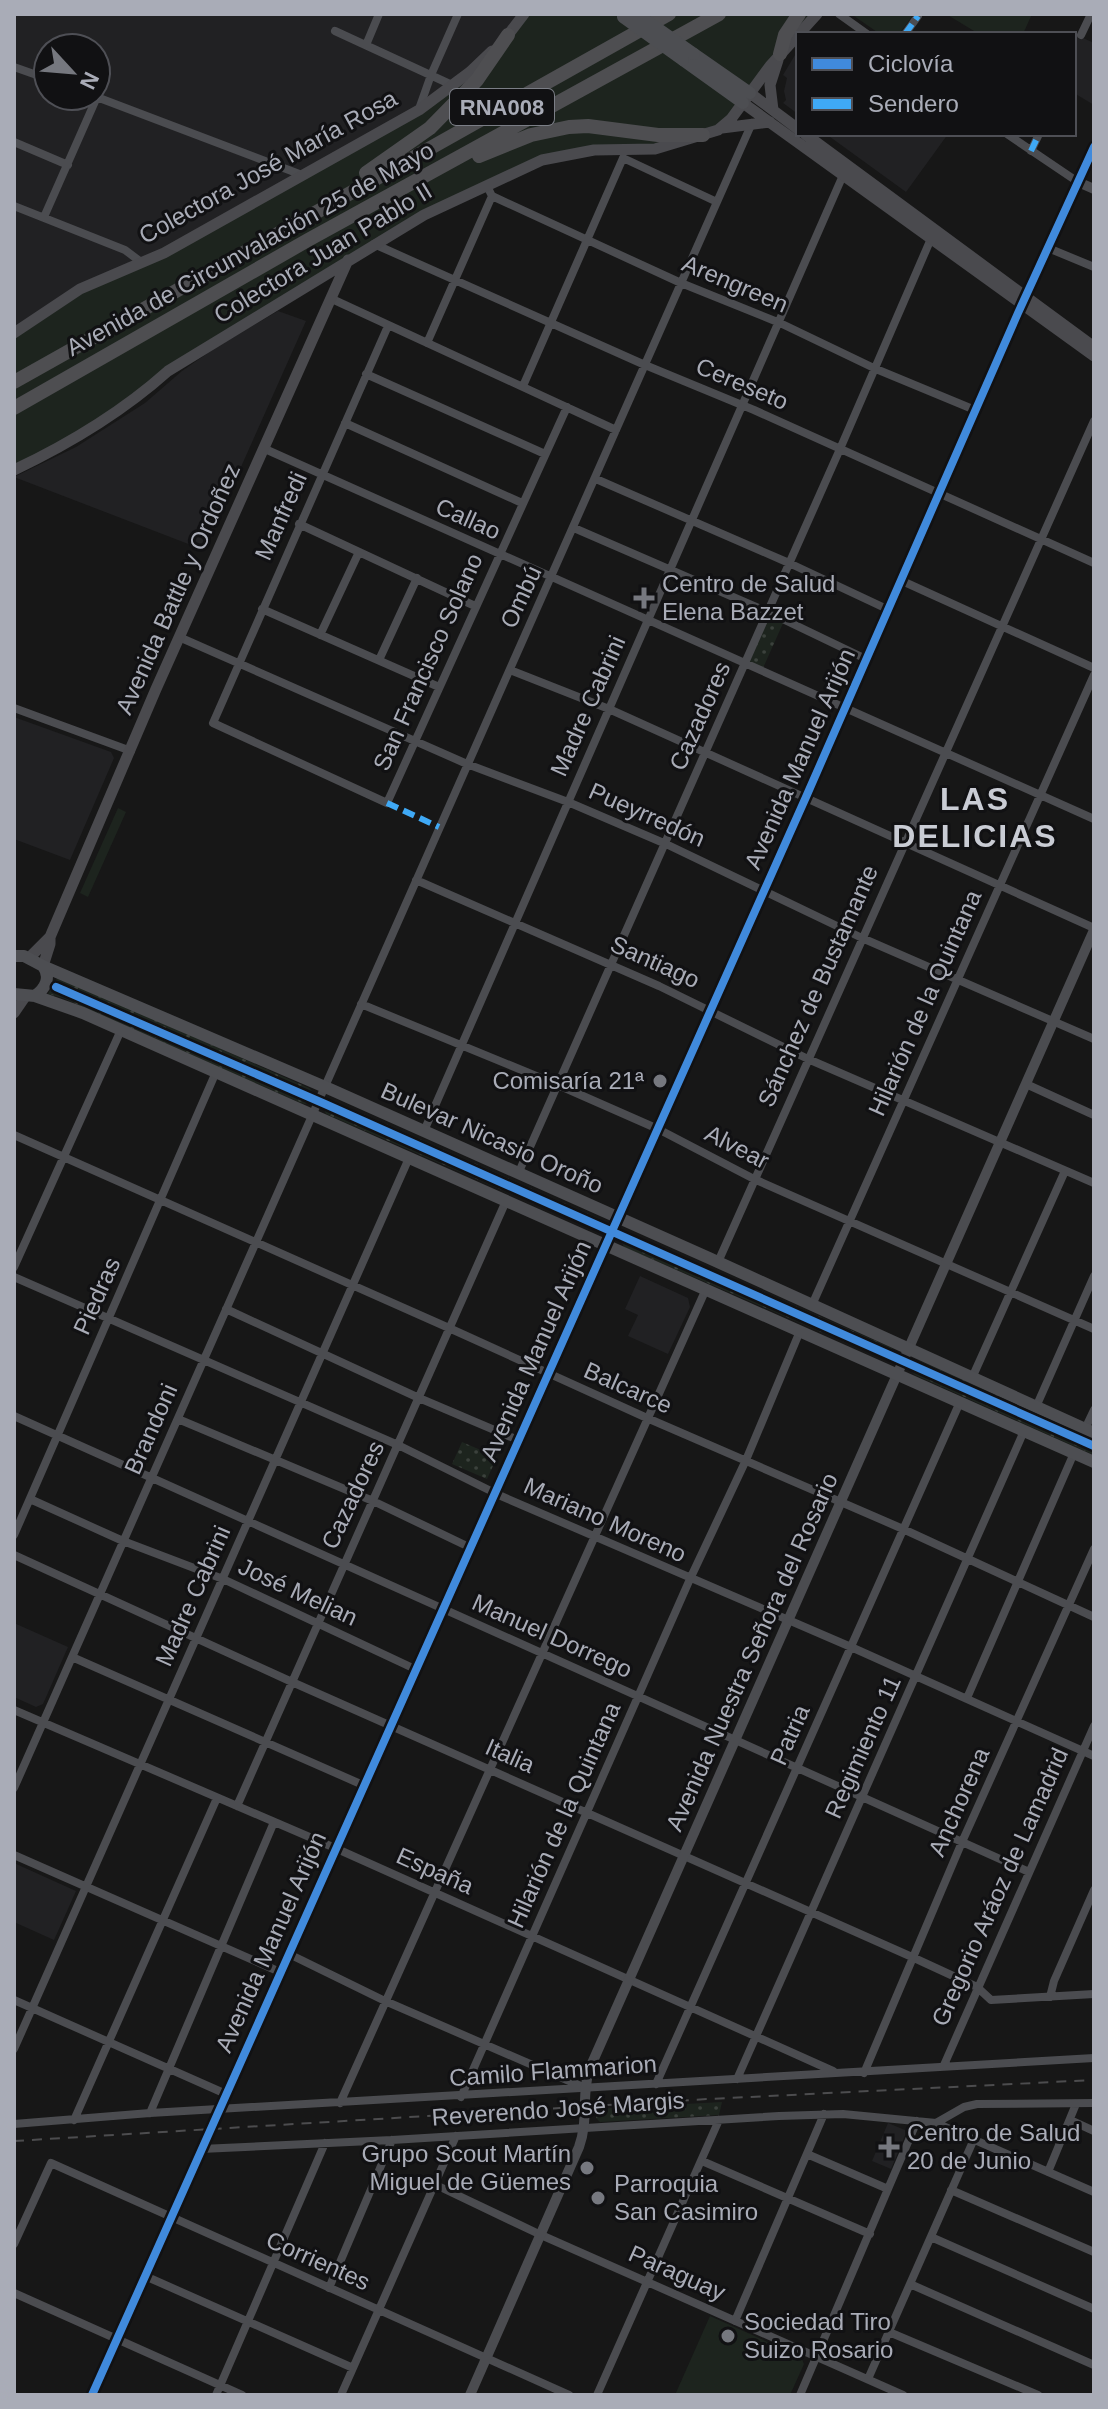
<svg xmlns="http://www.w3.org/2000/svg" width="1108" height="2409" font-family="Arial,sans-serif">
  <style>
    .built { fill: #212123; fill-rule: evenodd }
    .green { fill: #1d241e }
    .park { fill: url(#park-dots) }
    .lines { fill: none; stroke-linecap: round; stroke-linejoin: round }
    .minor { stroke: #4b4c50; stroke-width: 8 }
    .tertiary { stroke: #4b4c50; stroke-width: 10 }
    .secondary { stroke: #4a4a4e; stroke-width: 11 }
    .primary { stroke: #4d4e52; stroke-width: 12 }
    .motorway { stroke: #4e4e51; stroke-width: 14 }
    .rail { stroke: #4c4c4e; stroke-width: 2; stroke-dasharray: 10 8; stroke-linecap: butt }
    .primary-bridge { stroke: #4d4e52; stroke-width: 12 }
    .quiet { stroke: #3fa9f5; stroke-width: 6; stroke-dasharray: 12 6; stroke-linecap: butt }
    .cycleway-casing { stroke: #111113; stroke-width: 13 }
    .cycleway { stroke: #408adc; stroke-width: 8 }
    .poi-dot { fill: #76787f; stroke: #111113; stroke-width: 3 }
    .labels { text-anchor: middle; stroke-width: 6; stroke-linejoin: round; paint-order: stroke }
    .shield { fill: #111113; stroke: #7b7e86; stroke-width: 2 }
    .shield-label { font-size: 22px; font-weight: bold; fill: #a9acb7 }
    .street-label { font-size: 24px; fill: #a9acb7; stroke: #111113 }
    .poi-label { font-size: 24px; fill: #a9acb7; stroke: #111113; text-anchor: start }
    .district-label { font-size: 32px; font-weight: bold; letter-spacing: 2px; fill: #c9ccd4; stroke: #111113 }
  </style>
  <defs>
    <pattern id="park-dots" width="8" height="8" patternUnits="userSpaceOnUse" patternTransform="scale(2)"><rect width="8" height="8" fill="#1d241e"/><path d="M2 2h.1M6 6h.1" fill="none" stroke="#3b413c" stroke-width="1.8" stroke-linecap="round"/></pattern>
  </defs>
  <rect width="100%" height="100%" fill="#171717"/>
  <path class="built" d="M14,14H524L508,35L419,110L14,333ZM48,48H96V96H48Z
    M1074,34L1094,43V105L1074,93Z
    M798,50V114L783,103L786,100L784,91L787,78L783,75Z
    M826,134H948L906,192Z
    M278,311L306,321L204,550L14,477L76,447L145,403L182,371L218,346Z
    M14,717L111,752L114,758L70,860L14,839Z
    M640,1276L688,1298L690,1307L668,1354L628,1336L638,1315L625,1309Z
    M14,1623L68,1647L43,1704L36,1707L14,1697Z
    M14,1863L76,1891L54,1940L14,1922Z
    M888,2123L905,2130L906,2133L891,2169L872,2161Z"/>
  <path class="green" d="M524,14H817L731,119L675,145L571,153L424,215L168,371L142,395L14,470V333L128,266L358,143L470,72Z
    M851,14H914L899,34H880Z
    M946,14H1032L1023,34H979Z
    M118,808L126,812L88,897L80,893Z
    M710,2316L801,2357L804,2364L790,2395H675Z"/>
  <path class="park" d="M769,615L784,621L763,668L747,662Z
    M58,977L309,1088L313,1092L312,1101L305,1104L301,1103L63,998L48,994Z
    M327,1101H334L600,1219L602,1229L597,1231L326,1114L323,1107Z
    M630,1234L892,1348L895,1357L886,1360L624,1247L620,1238L622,1235Z
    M920,1361L1094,1438V1455L915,1375L912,1372V1364Z
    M462,1442L497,1457L487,1479L452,1464Z
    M722,2102L719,2115L600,2122L596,2118V2109Z"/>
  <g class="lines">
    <path class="minor" d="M839,14L867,34
      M335,31L452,85
      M905,34L918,16
      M1081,35L1091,14
      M366,45L379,14
      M14,67L48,79
      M94,96L302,175
      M419,109L431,75L458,14
      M1007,134L1078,182
      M14,142L68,165
      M1031,151L1039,134
      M623,158L717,202
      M487,186L492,196L681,283L780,323L876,369L975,410
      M14,206L125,250L141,262
      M44,217L97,97
      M374,244L645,365L754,410L1094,563
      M1048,248L1094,267
      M332,299L616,430
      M388,326L213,723L387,803L567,407
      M427,343L492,196
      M366,374L545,454
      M523,386L623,158
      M345,423L522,503
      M265,449L1094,819
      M596,479L789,563L887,609
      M299,524L475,606
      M574,528L768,612L866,659
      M900,580L1094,668
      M262,609L439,687
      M320,635L359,552
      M179,637L467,764L568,802L666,844L862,938L1094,1039
      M379,660L417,578
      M510,670L609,709L1094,928
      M14,708L131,751
      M416,880L659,986L808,1059L1094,1183
      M361,1004L558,1085L658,1129L754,1179L1094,1329
      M1026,1084L1094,1115
      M424,1131L844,173
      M14,1135L449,1328L647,1418L903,1529L1094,1617
      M518,1174L840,449L933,234
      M718,1262L1094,421
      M14,1267L121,1030
      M14,1277L398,1445L501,1496L851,1647L1094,1756
      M812,1305L1094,675
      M226,1309L419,1398L518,1440
      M972,1378L1065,1171
      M1036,1407L1094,1276
      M14,1416L1029,1872
      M178,1419L373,1501L469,1547
      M1085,1429L1094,1410
      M30,1499L123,1541L223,1579L415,1669
      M14,1535L216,1072
      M14,1555L292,1682L912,1957L977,1987L991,2000L1094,1994
      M72,1657L363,1785
      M967,1698L1074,1453
      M14,1710L335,1848L833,2071
      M14,1788L752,123
      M237,1806L506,1201
      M14,1855L280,1972
      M289,1954L385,2001L583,2087
      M1050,1997L1054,1981L1094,1890
      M14,2000L226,2094
      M14,2049L409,1158
      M944,2065L1094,1726
      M864,2073L962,1842L1094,1549
      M737,2079L1024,1431
      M656,2084L960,1402
      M461,2097L690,1579L746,1460L800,1331
      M340,2103L706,1289
      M150,2113L274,1822
      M74,2120L217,1798
      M1070,2120L1094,2131
      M936,2123L964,2107L977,2104L1094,2103
      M14,2124L150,2113L1094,2058
      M201,2149L392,2140L779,2116L843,2114L936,2123L1094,2192
      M807,2154L888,2189
      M702,2161L870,2234
      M1048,2172L1076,2104
      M436,2185L541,2235L903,2395
      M951,2190L1094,2252
      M931,2237L1094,2309
      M14,2244L51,2163L569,2395
      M145,2276L353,2368
      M910,2284L1094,2365
      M329,2288L392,2140
      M14,2293L242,2395
      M735,2321L824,2114
      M889,2332L1038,2395
      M868,2379L974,2139
      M216,2395L325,2143
      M341,2395L456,2136
      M597,2395L719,2120
      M800,2395L917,2121"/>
    <path class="tertiary" d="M1078,182L1094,189
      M92,2395L806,797L1018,313L1094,147
      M470,2395L579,2147C589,2119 581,2097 589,2070L1094,930"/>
    <path class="secondary" d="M505,39L524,14
      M750,93L798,129
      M743,103L1094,356
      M773,110L770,85L778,60
      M722,128L770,122
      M805,134L1094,347
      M14,333L80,289L164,253L419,110L470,72L492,51
      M14,470C71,443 121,413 168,371L424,215L542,160L594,150L655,149L718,130L731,119L770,66L817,14
      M29,958L50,937
      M43,966L50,944V937L156,689L348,260
      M14,1013L25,997"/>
    <path class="primary" d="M694,54L750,93
      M683,60L743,103
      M14,956H24L43,966C51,977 46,988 35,996L14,994
      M45,967L332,1090L709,1258L1094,1433
      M35,996L83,1013L1094,1462"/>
    <path class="motorway" d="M780,54L785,35L799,14
      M479,156L531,135L569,127L588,126L658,135H703
      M366,173L430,128L477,80L508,35
      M14,382L669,14
      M14,408L308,240L719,14"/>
    <path class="rail" d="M14,2141L708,2099L1094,2080"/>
    <path class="primary-bridge" d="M637,14L694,54
      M623,17L683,60"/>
    <path class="quiet" d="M905,34L918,16
      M1031,151L1039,134
      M387,803L439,827"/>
    <g class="cycleway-casing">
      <path id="cycleway" d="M56,987L325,1104L1094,1446
        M92,2395L806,797L1018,313L1094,147"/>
    </g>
    <use href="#cycleway" class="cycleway"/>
  </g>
  <g class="poi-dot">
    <path d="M640 586h8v8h8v8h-8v8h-8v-8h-8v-8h8z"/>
    <circle cx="660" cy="1081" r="8"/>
    <path d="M885 2135h8v8h8v8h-8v8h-8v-8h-8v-8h8z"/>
    <circle cx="587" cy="2168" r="8"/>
    <circle cx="598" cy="2198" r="8"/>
    <circle cx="728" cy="2336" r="8"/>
  </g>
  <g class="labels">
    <rect class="shield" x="450" y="89" width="104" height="36" rx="6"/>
    <g class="shield-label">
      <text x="502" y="115">RNA008</text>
    </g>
    <g class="street-label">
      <text transform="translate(268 167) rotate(-29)" y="8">Colectora José María Rosa</text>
      <text transform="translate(250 249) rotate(-29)" y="8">Avenida de Circunvalación 25 de Mayo</text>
      <text transform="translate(323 253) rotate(-31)" y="8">Colectora Juan Pablo II</text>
      <text transform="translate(735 284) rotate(23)" y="8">Arengreen</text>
      <text transform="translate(742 384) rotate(23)" y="8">Cereseto</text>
      <text transform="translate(281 516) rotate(-66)" y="8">Manfredi</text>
      <text transform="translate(468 519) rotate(24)" y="8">Callao</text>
      <text transform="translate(178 589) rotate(-66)" y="8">Avenida Battle y Ordoñez</text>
      <text transform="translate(521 597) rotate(-65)" y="8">Ombú</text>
      <text transform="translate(428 662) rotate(-66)" y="8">San Francisco Solano</text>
      <text transform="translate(588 706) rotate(-66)" y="8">Madre Cabrini</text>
      <text transform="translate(700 716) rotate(-66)" y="8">Cazadores</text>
      <text transform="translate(800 759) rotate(-66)" y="8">Avenida Manuel Arijón</text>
      <text transform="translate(647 815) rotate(24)" y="8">Pueyrredón</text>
      <text transform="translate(655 962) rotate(24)" y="8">Santiago</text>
      <text transform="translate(818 986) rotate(-66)" y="8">Sánchez de Bustamante</text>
      <text transform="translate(925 1003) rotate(-66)" y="8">Hilarión de la Quintana</text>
      <text transform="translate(492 1138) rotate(24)" y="8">Bulevar Nicasio Oroño</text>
      <text transform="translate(737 1147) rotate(27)" y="8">Alvear</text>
      <text transform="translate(97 1296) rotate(-66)" y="8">Piedras</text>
      <text transform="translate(536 1351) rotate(-66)" y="8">Avenida Manuel Arijón</text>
      <text transform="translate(628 1388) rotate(24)" y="8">Balcarce</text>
      <text transform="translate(151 1429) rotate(-66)" y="8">Brandoni</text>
      <text transform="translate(353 1495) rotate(-65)" y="8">Cazadores</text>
      <text transform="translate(605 1520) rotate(24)" y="8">Mariano Moreno</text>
      <text transform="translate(298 1592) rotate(25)" y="8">José Melian</text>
      <text transform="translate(193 1596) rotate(-66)" y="8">Madre Cabrini</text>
      <text transform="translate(552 1636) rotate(24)" y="8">Manuel Dorrego</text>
      <text transform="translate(752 1652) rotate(-66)" y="8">Avenida Nuestra Señora del Rosario</text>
      <text transform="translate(790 1735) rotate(-66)" y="8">Patria</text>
      <text transform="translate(863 1747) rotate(-66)" y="8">Regimiento 11</text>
      <text transform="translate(510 1756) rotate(24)" y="8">Italia</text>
      <text transform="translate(959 1802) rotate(-66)" y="8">Anchorena</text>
      <text transform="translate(564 1815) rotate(-66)" y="8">Hilarión de la Quintana</text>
      <text transform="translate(435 1871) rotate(24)" y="8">España</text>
      <text transform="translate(1000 1887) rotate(-66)" y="8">Gregorio Aráoz de Lamadrid</text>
      <text transform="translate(271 1942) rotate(-66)" y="8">Avenida Manuel Arijón</text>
      <text transform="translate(553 2071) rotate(-4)" y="8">Camilo Flammarion</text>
      <text transform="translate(558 2109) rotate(-4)" y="8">Reverendo José Margis</text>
      <text transform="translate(318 2261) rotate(24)" y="8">Corrientes</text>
      <text transform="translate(677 2273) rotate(24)" y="8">Paraguay</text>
    </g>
    <g class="poi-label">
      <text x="662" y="592">Centro de Salud<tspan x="662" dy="28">Elena Bazzet</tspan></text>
      <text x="644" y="1089" text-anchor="end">Comisaría 21ª</text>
      <text x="907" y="2141">Centro de Salud<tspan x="907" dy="28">20 de Junio</tspan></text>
      <text x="571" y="2162" text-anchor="end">Grupo Scout Martín<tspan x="571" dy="28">Miguel de Güemes</tspan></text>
      <text x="614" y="2192">Parroquia<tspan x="614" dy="28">San Casimiro</tspan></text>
      <text x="744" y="2330">Sociedad Tiro<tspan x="744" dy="28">Suizo Rosario</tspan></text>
    </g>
    <g class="district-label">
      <text x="975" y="810">LAS<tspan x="975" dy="37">DELICIAS</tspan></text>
    </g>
  </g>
  <rect width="1108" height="2409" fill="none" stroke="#a9acb7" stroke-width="32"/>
  <rect x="796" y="32" width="280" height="104" fill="#111113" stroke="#4e4f55" stroke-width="2"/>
  <rect x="812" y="58" width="40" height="12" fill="#408adc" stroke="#4e4f55" stroke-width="2"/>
  <text x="868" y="72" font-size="24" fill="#a9acb7">Ciclovía</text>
  <rect x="812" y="98" width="40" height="12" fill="#3fa9f5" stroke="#4e4f55" stroke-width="2"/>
  <text x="868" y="112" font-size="24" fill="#a9acb7">Sendero</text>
  <g transform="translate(72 72) rotate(116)"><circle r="38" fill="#111113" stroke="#4e4f55" stroke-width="2"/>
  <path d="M0-6L14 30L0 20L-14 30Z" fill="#76787f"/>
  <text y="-12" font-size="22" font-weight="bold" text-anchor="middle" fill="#a9acb7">N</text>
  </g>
</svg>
